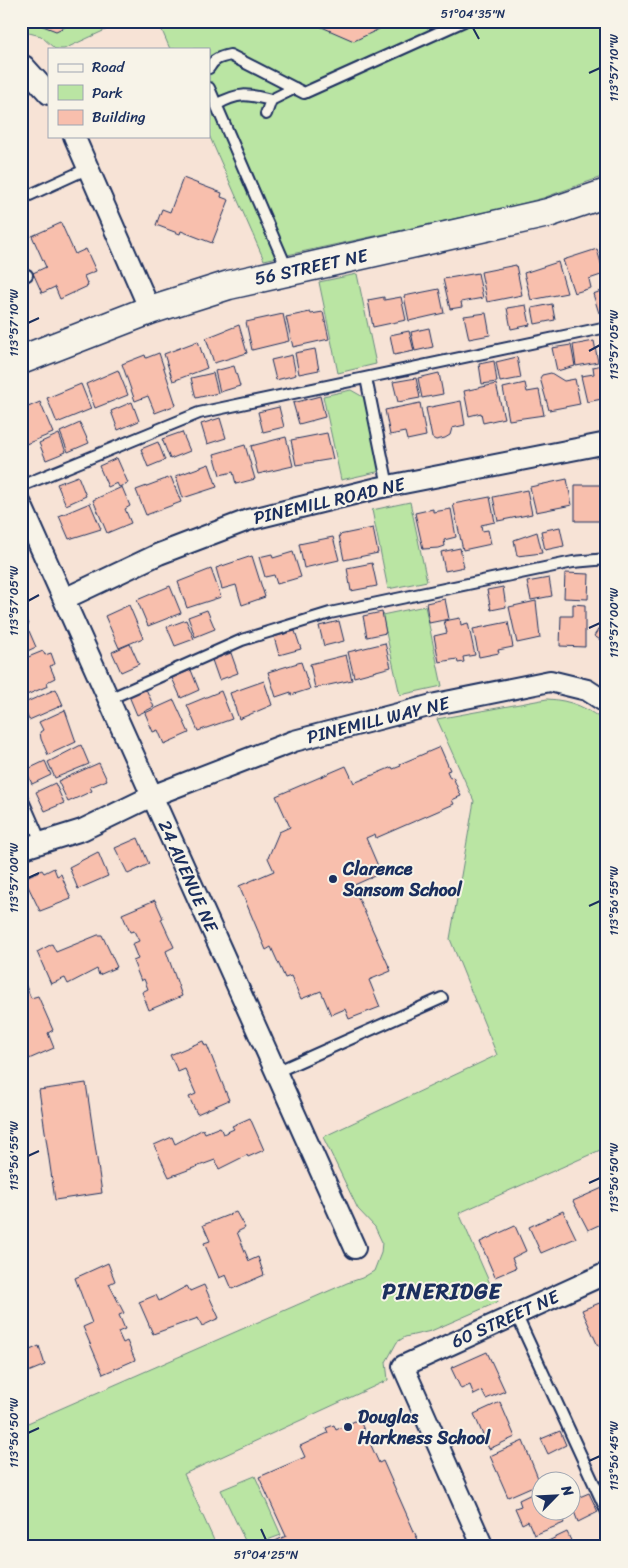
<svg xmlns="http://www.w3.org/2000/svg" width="628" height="1568" font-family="Sriracha,sans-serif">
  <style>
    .green { fill: #bae5a3; stroke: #6a8a80 }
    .building { fill: #f8bfad; stroke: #1b2f5e }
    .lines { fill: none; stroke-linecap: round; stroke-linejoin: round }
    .lane-casing { stroke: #1b2f5e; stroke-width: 14 }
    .street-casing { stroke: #1b2f5e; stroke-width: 24 }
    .secondary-casing { stroke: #1b2f5e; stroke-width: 31 }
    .lane { stroke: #f7f3e8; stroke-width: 10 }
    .street { stroke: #f7f3e8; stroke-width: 20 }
    .secondary { stroke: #f7f3e8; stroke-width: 28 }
    .ticks { fill: none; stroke: #1b2f5e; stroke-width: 2 }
    .poi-dot { fill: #1b2f5e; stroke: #f7f3e8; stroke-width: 2 }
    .labels { text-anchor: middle; stroke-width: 4; stroke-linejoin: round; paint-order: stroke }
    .street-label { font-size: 18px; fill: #1b2f5e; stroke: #f7f3e8 }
    .poi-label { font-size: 18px; font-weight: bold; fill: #1b2f5e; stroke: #f7f3e8; text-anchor: start }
    .district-label { font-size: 22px; font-weight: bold; letter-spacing: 1px; fill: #1b2f5e; stroke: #f7f3e8 }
    .neatline { fill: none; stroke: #1b2f5e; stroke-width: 2 }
    .ticks-label { font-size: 12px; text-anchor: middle; fill: #1b2f5e }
  </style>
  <rect width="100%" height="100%" fill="#f7e3d6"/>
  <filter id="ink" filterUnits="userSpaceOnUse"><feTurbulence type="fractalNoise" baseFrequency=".02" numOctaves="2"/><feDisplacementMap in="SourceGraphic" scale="10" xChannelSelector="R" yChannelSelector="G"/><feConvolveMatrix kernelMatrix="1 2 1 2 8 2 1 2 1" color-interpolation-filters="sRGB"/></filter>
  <g filter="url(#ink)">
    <path class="green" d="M21,21H125L64,49H55L41,36L21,31Z
      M158,21H607V175L543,198L509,207L264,260L209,135V49H170Z
      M357,274L376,364L338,373L319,282Z
      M351,390L365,398L381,471L341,480L323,396Z
      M410,502L427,581L388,589L372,510Z
      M425,606L442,686L400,695L382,615Z
      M547,699C571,700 589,708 607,724V1147L459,1213L498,1302L431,1331L405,1337L397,1342L386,1362L388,1380L184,1474L217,1547H21V1426L347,1283L362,1278L374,1271L381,1253L382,1242L375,1227L358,1209L323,1137L497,1055L450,939L474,801L437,719Z
      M255,1476L281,1535L248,1547L221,1490Z"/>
    <path class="building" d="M30,21H78L56,31Z
      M308,21H396L354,41Z
      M183,178L222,193L221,197L229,200L212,243L181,231L180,234L156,225L162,209L170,212Z
      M61,223L75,254L86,249L96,271L84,276L88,286L60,299L55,287L42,293L33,273L46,267L32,236Z
      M607,240V263L599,243Z
      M597,249L604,274L589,279L591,288L574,293L563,260Z
      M558,262L567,293L531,300L524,273Z
      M516,265L522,295L487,302L481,272Z
      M478,273L483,298L461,302L462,307L450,309L443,279Z
      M439,289L444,313L409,321L404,296Z
      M607,289V311L599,313L593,294Z
      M384,297V300L401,297L406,320L373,327L368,300Z
      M552,304L555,320L535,324L532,308Z
      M526,305L530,325L511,329L507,308Z
      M310,312L311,314L323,312L329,339L293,347L286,317Z
      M486,313L490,335L469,339L464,316Z
      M283,314L289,341L252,350L246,322Z
      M239,325L247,353L214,363L206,338Z
      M429,328L433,347L415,351L411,332Z
      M409,331L414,351L394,355L390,335Z
      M198,341L207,368L173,381L164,354Z
      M594,341L598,362L576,366L573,345Z
      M571,345L575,366L557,371L552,348Z
      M315,349L319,370L299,374L295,353Z
      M159,353L176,405L155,413L148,396L135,401L122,364L145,355L146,358Z
      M292,355L296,375L276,380L271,360Z
      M517,357L521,378L500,382L496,362Z
      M494,361L497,382L482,384L479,364Z
      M607,364V398L587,402L581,376L594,374L593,367Z
      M234,366L240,386L220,392L215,371Z
      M118,370L128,395L95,408L86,384Z
      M213,373L218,393L196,398L191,378Z
      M439,373L443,394L422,398L418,378Z
      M551,373L564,381L575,379L580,404L549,410L540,378L542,375Z
      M416,378L420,398L398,402L393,382Z
      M525,383L527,392L539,390L544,415L509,420L503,388Z
      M81,384L91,409L57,423L47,398Z
      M496,384L504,418L483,423L481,413L469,416L464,391Z
      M320,396L325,417L299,424L293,403Z
      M461,401L465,425L452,428L450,435L445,438L436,440L432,438L426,408Z
      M40,402L53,433L26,444L21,433V410Z
      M132,402L139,421L118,430L111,411Z
      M420,403L426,436L407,440L405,432L390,435L385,410Z
      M279,407L284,427L263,432L258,412Z
      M220,418L226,438L207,444L201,424Z
      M80,423L89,443L68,452L60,432Z
      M182,432L190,451L170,459L162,439Z
      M327,433L333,459L296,465L291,440Z
      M59,434L66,452L46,460L39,443Z
      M286,437L293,466L258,474L251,446Z
      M158,442L165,460L148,467L141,449Z
      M245,445L255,479L236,484L233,472L220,475L214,454Z
      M117,458L128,483L119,487L117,483L108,487L99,466Z
      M209,464L217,487L183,498L176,476Z
      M78,476L86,496L66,505L57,484Z
      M171,477L181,502L146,515L136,490Z
      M567,479L572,505L536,512L530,487Z
      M575,485H606L605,521H575Z
      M122,487L130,506L125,509L131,523L107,533L93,500Z
      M527,490L532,514L498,521L493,497Z
      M490,497L495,522L481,525L482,531L488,530L491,544L463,550L453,504Z
      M90,503L101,529L69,539L59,516Z
      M433,509V512L451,509L456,537L444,540L445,546L439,548L423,549L415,513Z
      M560,527L564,546L545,550L541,531Z
      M373,528L378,553L344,560L339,535Z
      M537,532L542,553L517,556L514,540Z
      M333,537L339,560L304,568L299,544Z
      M460,548L464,567L445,571L441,552Z
      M293,552L301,577L277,584L274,575L265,577L259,557L272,554L273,558Z
      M252,556L265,597L242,605L236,585L222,589L216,568Z
      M372,563L377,586L351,591L347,568Z
      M211,569L221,597L187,608L178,582Z
      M565,573L589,574L588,599L564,598Z
      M549,578L552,596L531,600L527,582Z
      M170,586L181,613L148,626L137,600Z
      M503,587L506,607L491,610L487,590Z
      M445,599L449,619L429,623L426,603Z
      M536,601L540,638L517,643L509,607Z
      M573,604L585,605V647L560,646L561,616H573Z
      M129,605L143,638L119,648L105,616Z
      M21,608L29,624L21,627Z
      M207,610L215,629L195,637L188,617Z
      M382,612L386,633L367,637L363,616Z
      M607,616V644L594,636Z
      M460,618L461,625L468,623L475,655L463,657L464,662L458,663L457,659L439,662L434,636L447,633L444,621Z
      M186,620L194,639L175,646L167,627Z
      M339,621L344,641L324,646L319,626Z
      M508,622L513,647L498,650L499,653L479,657L473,629Z
      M29,631L36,647L21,654V634Z
      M295,631L301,649L279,655L274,637Z
      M385,643L391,667L354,677L348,652Z
      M130,644L139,664L121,672L112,652Z
      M43,651L45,655L51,653L55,664L50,666L55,678L47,682L48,686L24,696L21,690V660Z
      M231,653L238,673L219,680L212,660Z
      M346,655L352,680L315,688L310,664Z
      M301,662L310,689L291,695V692L276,697L268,672Z
      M191,670L199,690L181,698L172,678Z
      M264,681L272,705L239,719L230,693Z
      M56,689L63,705L29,720L22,704Z
      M146,689L154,707L137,715L129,696Z
      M221,691L232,719L198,731L187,705Z
      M174,700L189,733L164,744L158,730L153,732L145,713Z
      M65,710L76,742L48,755L41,739L40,732L43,730L39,722Z
      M21,714L26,724L21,726Z
      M81,745L89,764L55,778L48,762Z
      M440,747L450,770L447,771L450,778L453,777L461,796L452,800L454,804L376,838L375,834L366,838L381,873L350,887L354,896L357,895L391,971L369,980L380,1007L349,1019L345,1009L331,1015L321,991L301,999L291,976L285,978L271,947L266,950L239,886L274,871L268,858L279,832L290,827L276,796L346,766L354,783L392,767L393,769L401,766L400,764Z
      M45,761L51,775L32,784L26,770Z
      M99,763L107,780L90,787L92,791L68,802L58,781Z
      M55,783L64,803L45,811L36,792Z
      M138,838L149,864L128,874L115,848Z
      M98,852L108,876L78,889L69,867Z
      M54,868L57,876L61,874L71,899L40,911L24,878L42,870L44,873Z
      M155,900L163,918L161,919L174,947L166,951L182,996L149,1010L142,992L148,989L144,979L141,981L133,961L138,959L132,944L139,941L134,931L130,932L122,914Z
      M98,935H102L117,967L99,975L97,969L68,984L65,978L51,984L37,952L52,944L56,952Z
      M25,984L31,998L38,996L53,1030L48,1033L54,1048L22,1062L21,986Z
      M203,1041L205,1046L207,1045L229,1100L197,1114L189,1097L196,1094L185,1069L178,1072L170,1055Z
      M86,1083L102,1193L55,1200L39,1090Z
      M250,1118L264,1150L248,1157L247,1155L219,1169L215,1160L169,1177L154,1145L172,1137L175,1144L203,1129L205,1133L220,1127L223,1134L234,1129L232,1126Z
      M607,1186V1229L604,1230L601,1224L588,1230L573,1201Z
      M563,1211L576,1238L541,1253L529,1227Z
      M236,1212L245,1228L237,1232L249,1261L258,1257L264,1275L232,1289L226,1275L219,1278L204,1243L210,1241L203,1225Z
      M515,1226L526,1251L512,1258L516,1268L495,1277L480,1242Z
      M108,1263L115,1281L109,1284L124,1313L119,1315L125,1329L118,1332L123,1343L127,1341L135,1360L103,1374L83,1327L92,1323L75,1278Z
      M204,1285L219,1318L202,1326L198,1318L153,1334L139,1302L156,1295L159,1301L187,1286L190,1291Z
      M607,1300V1343L598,1346L582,1310Z
      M21,1307L26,1318L21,1320Z
      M21,1330L30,1350L39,1346L45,1365L21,1375Z
      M487,1352L505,1391L486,1399L482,1391L474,1395L470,1385L461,1389L451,1368Z
      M500,1402L515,1437L489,1449L474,1414Z
      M359,1419L379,1463L383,1461L421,1547H262L286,1536L259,1477L305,1457L300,1446L328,1433L326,1428L334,1425L336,1430Z
      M560,1431L566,1445L548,1454L541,1439Z
      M523,1441L540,1483L508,1497L490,1456Z
      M540,1490V1510H559L564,1523L534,1535L528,1521L522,1524L515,1508L521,1506L519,1500Z
      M589,1493L598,1512L578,1522L570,1501Z
      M567,1532L574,1547H541L540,1545Z"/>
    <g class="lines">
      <g class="lane-casing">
        <path id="lane" d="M209,68C213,59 221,57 230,55L304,93L464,21
          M209,88L288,271
          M216,105C238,92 248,94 271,100
          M266,114L271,100L295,88
          M21,199L89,168
          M21,278L27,275
          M366,378L388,486
          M21,486L199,413L607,327
          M109,699L242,640L330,613L573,562L607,559
          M21,796L42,844
          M276,1072L442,998
          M516,1314L607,1512"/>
      </g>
      <g class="street-casing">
        <path id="street" d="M24,66L49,94
          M74,136L150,310
          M21,504L355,1248
          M64,599L159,554L248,520L378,488L607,443
          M21,849L82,830L152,796L294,741L436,704L550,681L587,690L607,703
          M483,1547L403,1366L607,1273"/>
      </g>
      <g class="secondary-casing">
        <path id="secondary" d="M21,360L150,310L229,285L548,213L607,193"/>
      </g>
      <use href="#lane" class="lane"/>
      <use href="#street" class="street"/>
      <use href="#secondary" class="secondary"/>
    </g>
  </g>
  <path class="ticks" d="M473,28L479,39M589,73L600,68M28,323L39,318M589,351L600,345M28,601L39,595M589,628L600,623M28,878L39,873M589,906L600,901M28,1156L39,1151M589,1183L600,1178M28,1433L39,1428M589,1461L600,1456M261,1529L266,1540"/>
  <g class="poi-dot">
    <circle cx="333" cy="879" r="5"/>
    <circle cx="348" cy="1427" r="5"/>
  </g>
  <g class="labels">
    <g class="street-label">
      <text transform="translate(311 267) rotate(-12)" y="6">56 STREET NE</text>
      <text transform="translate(329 501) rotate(-13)" y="6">PINEMILL ROAD NE</text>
      <text transform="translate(378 720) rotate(-14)" y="6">PINEMILL WAY NE</text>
      <text transform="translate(188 876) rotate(66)" y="6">24 AVENUE NE</text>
      <text transform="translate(505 1319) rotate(-24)" y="6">60 STREET NE</text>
    </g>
    <g class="poi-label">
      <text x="343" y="875">Clarence<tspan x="343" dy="21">Sansom School</tspan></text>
      <text x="358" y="1423">Douglas<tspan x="358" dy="21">Harkness School</tspan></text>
    </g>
    <g class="district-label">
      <text x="442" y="1299">PINERIDGE</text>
    </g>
  </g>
  <rect width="628" height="1568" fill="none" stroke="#f7f3e8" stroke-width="55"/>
  <rect x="48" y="48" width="162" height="90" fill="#f7f3e8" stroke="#9fa5b1"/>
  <rect x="58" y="64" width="25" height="8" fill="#f7f3e8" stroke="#9fa5b1"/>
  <text x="92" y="72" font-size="15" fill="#1b2f5e">Road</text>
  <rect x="58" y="85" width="25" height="15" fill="#bae5a3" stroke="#9fa5b1"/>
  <text x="92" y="98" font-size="15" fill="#1b2f5e">Park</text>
  <rect x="58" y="110" width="25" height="15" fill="#f8bfad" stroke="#9fa5b1"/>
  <text x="92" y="122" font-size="15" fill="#1b2f5e">Building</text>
  <g transform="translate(556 1496) rotate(66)"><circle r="24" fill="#f7f3e8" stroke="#9fa5b1"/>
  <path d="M0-4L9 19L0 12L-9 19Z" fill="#1b2f5e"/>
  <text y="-8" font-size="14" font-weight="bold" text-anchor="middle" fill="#1b2f5e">N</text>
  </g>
  <rect x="28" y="28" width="572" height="1512" class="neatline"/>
  <g class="ticks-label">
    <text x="473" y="18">51°04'35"N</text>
    <text transform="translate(614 68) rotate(-90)" y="4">113°57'10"W</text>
    <text transform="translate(14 323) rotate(-90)" y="4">113°57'10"W</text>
    <text transform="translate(614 345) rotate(-90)" y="4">113°57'05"W</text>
    <text transform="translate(14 601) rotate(-90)" y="4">113°57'05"W</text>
    <text transform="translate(614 623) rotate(-90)" y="4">113°57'00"W</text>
    <text transform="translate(14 878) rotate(-90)" y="4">113°57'00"W</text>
    <text transform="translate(614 901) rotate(-90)" y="4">113°56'55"W</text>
    <text transform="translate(14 1156) rotate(-90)" y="4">113°56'55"W</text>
    <text transform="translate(614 1178) rotate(-90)" y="4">113°56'50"W</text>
    <text transform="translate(14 1433) rotate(-90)" y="4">113°56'50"W</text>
    <text transform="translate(614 1456) rotate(-90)" y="4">113°56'45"W</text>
    <text x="266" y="1559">51°04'25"N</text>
  </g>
</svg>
